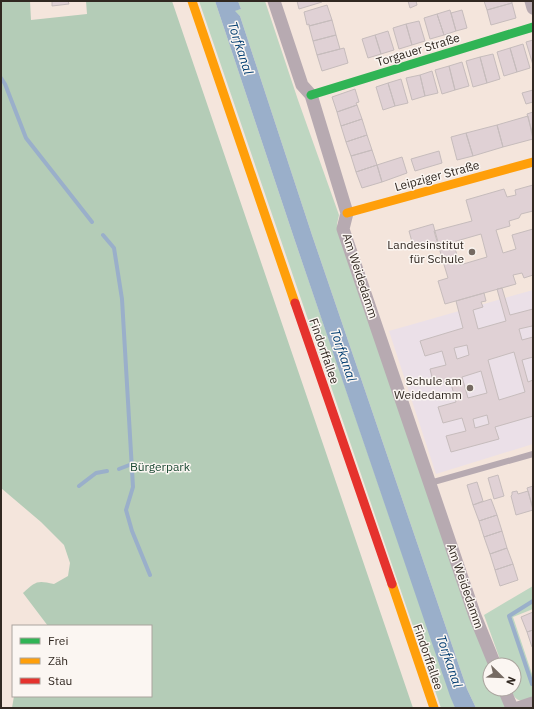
<svg xmlns="http://www.w3.org/2000/svg" width="534" height="709" font-family="'IBM Plex Sans',sans-serif">
  <style>
    .education { fill: #ebe0e8 }
    .green { fill: #bed6c1 }
    .forest { fill: #b4ccb7 }
    .water { fill: #9aafca }
    .lines { fill: none; stroke-linecap: round; stroke-linejoin: round }
    .stream { stroke: #9aafca; stroke-width: 4 }
    .building { fill: #e0d1d5; stroke: #c6bcbc; fill-rule: evenodd }
    .lane { stroke: #b7aab1; stroke-width: 6 }
    .street { stroke: #b7aab1; stroke-width: 13 }
    .fast { stroke: #30b455; stroke-width: 9 }
    .slow { stroke: #ff9f0a; stroke-width: 9 }
    .jam { stroke: #e5322d; stroke-width: 9 }
    .poi-dot { fill: #756a62; stroke: #fbf6f2; stroke-width: 1.5 }
    .labels { text-anchor: middle; stroke-width: 3; stroke-linejoin: round; paint-order: stroke }
    .street-label { font-size: 12px; fill: #312821; stroke: #fbf6f2 }
    .poi-label { font-size: 12px; fill: #312821; stroke: #fbf6f2; text-anchor: end }
    .park-label { font-size: 12px; fill: #1b4933; stroke: #fbf6f2 }
    .water-label { font-size: 13px; font-style: italic; fill: #043f73; stroke: #fbf6f2 }
  </style>
  <rect width="100%" height="100%" fill="#f4e5dc"/>
  <path class="education" d="M533,290V444L436,474L389,331Z"/>
  <path class="green" d="M199,1H215L295,241L455,708H441Z
    M238,1H265L298,100L339,215L337,224L400,413L490,665V689H500L508,708H476L467,689L312,235L240,16L234,11L241,9Z
    M533,586V609L513,617L533,677V698C521,703 515,702 511,689H514V665H502L484,615Z"/>
  <path class="forest" d="M1,1H30L31,20L87,14L86,1H172L413,708H12L14,696H151V626H48L23,593C36,581 37,580 54,584L68,576L70,563L64,545L41,522L1,488Z"/>
  <path class="water" d="M215,1H238L241,9L235,11L240,16L312,235L467,689L476,708H455L450,696L295,241Z"/>
  <g class="lines">
    <path class="stream" d="M1,78L5,84L26,138L92,222
      M103,235L114,248L122,299L133,487L126,510L132,531L150,575
      M119,469L132,464
      M79,486L96,473L107,471
      M532,684L509,616L533,601"/>
  </g>
  <path class="building" d="M52,1H68L69,4L52,6Z
    M297,1H321L322,2L299,9Z
    M408,1H416L417,5L410,8Z
    M484,1H512V3L487,10Z
    M512,3L516,18L491,25L487,10Z
    M327,5L332,20L309,26V24L307,25L304,12Z
    M450,10L456,31L444,35L437,14Z
    M462,10L467,28L456,31L451,13Z
    M437,14L444,35L430,39L424,18Z
    M332,20L336,35L313,41L309,26Z
    M419,21L425,41L412,45L406,24Z
    M406,24L412,45L399,49L393,28Z
    M388,31L394,50L381,54L375,35Z
    M336,35L340,49L317,55L313,41Z
    M375,35L381,54L368,58L362,39Z
    M533,40V65L526,42Z
    M523,44L530,68L517,72L510,48Z
    M344,48L348,63L322,71L317,55Z
    M510,48L517,72L504,76L497,52Z
    M493,54L500,79L487,83L480,57Z
    M480,57L487,83L473,87L466,61Z
    M462,62L469,86L455,90L449,66Z
    M449,66L455,90L442,94L435,70Z
    M432,71L438,93L425,96L420,75Z
    M420,75L425,96L412,100L406,78Z
    M401,79L408,103L395,106L388,83Z
    M388,83L395,106L383,110L376,87Z
    M355,89L359,102L356,103L357,105L337,112L332,97Z
    M533,90V102L526,104L522,93Z
    M357,105L362,119L341,126L337,112Z
    M533,112V135L527,114Z
    M528,116L533,139L503,147L497,125Z
    M362,119L367,135L346,142L341,126Z
    M497,125L503,147L473,156L466,133Z
    M466,133L473,156L457,160L451,137Z
    M367,135L372,150L351,156L346,142Z
    M372,150L377,165L356,172L351,156Z
    M439,151L442,163L415,171L411,159Z
    M402,157L407,173L382,182L377,165Z
    M377,165L382,182L362,188L356,172Z
    M533,185V211L521,214L519,218L509,221L510,226L496,230L503,253L516,249L512,235L533,229V275L524,278L522,273L513,275L516,284L445,304L438,281L448,278L434,231L472,221L466,200L504,189L507,197L516,195L515,190ZM481,234L487,257L460,265L453,242Z
    M433,224L438,242L414,249L409,231Z
    M502,288L510,315L533,309V328L532,326L519,329L522,340L533,337V357L522,360L528,382L533,380V416L495,427L499,439L451,452L446,436L466,431L462,418L443,423L438,407L456,402L450,380L434,385L430,369L446,365L442,351L425,356L420,341L463,328L456,301L484,293L486,301L481,302L483,307L473,310L478,329L506,321L497,289ZM467,345L469,355L457,359L454,348ZM514,352L525,392L499,400L488,360ZM481,371L487,393L468,398L462,377ZM487,415L489,424L475,428L473,419Z
    M498,475L504,496L494,499L488,478Z
    M477,482L483,501L473,505L467,485Z
    M533,486V508L527,488Z
    M517,491L518,494L528,491L533,510L516,515L511,496L512,495V492Z
    M491,499L497,515L479,521L473,505Z
    M497,515L502,531L484,537L479,521Z
    M502,531L507,548L490,554L484,537Z
    M507,548L513,564L495,570L490,554Z
    M513,564L518,580L500,586L495,570Z
    M533,612V630L527,632L521,617Z
    M533,630V646L532,647L527,632Z"/>
  <g class="lines">
    <path class="lane" d="M430,483L533,454"/>
    <path class="street" d="M274,1L302,85L311,95L347,213L343,229L475,616L495,665
      M531,1L533,8
      M504,689L512,708
      M518,708L533,703"/>
    <path class="fast" d="M311,95L533,27"/>
    <path class="slow" d="M192,1L295,303
      M347,213L533,162
      M392,584L434,708"/>
    <path class="jam" d="M295,303L392,584"/>
  </g>
  <g class="poi-dot">
    <circle cx="472" cy="252" r="4"/>
    <circle cx="470" cy="388" r="4"/>
  </g>
  <g class="labels">
    <g class="street-label">
      <text transform="translate(418 50) rotate(-17)" y="4">Torgauer Straße</text>
      <text transform="translate(437 176) rotate(-15)" y="4">Leipziger Straße</text>
      <text transform="translate(360 276) rotate(72)" y="4">Am Weidedamm</text>
      <text transform="translate(324 351) rotate(71)" y="4">Findorffallee</text>
      <text transform="translate(465 586) rotate(71)" y="4">Am Weidedamm</text>
      <text transform="translate(428 657) rotate(71)" y="4">Findorffallee</text>
    </g>
    <g class="poi-label">
      <text x="464" y="249">Landesinstitut<tspan x="464" dy="14">für Schule</tspan></text>
      <text x="462" y="385">Schule am<tspan x="462" dy="14">Weidedamm</tspan></text>
    </g>
    <g class="park-label">
      <text x="160" y="471">Bürgerpark</text>
    </g>
    <g class="water-label">
      <text transform="translate(241 48) rotate(72)" y="5">Torfkanal</text>
      <text transform="translate(344 355) rotate(71)" y="5">Torfkanal</text>
      <text transform="translate(450 661) rotate(71)" y="5">Torfkanal</text>
    </g>
  </g>
  <rect width="534" height="709" fill="none" stroke="#312821" stroke-width="4"/>
  <rect x="12" y="625" width="140" height="72" fill="#fbf6f2" stroke="#aaa49e"/>
  <rect x="20" y="638" width="20" height="6" fill="#30b455" stroke="#aaa49e"/>
  <text x="48" y="645" font-size="12" fill="#312821">Frei</text>
  <rect x="20" y="658" width="20" height="6" fill="#ff9f0a" stroke="#aaa49e"/>
  <text x="48" y="665" font-size="12" fill="#312821">Zäh</text>
  <rect x="20" y="678" width="20" height="6" fill="#e5322d" stroke="#aaa49e"/>
  <text x="48" y="685" font-size="12" fill="#312821">Stau</text>
  <g transform="translate(502 677) rotate(113)"><circle r="19" fill="#fbf6f2" stroke="#aaa49e"/>
  <path d="M0-3L7 15L0 10L-7 15Z" fill="#756a62"/>
  <text y="-6" font-size="11" font-weight="bold" text-anchor="middle" fill="#312821">N</text>
  </g>
</svg>
